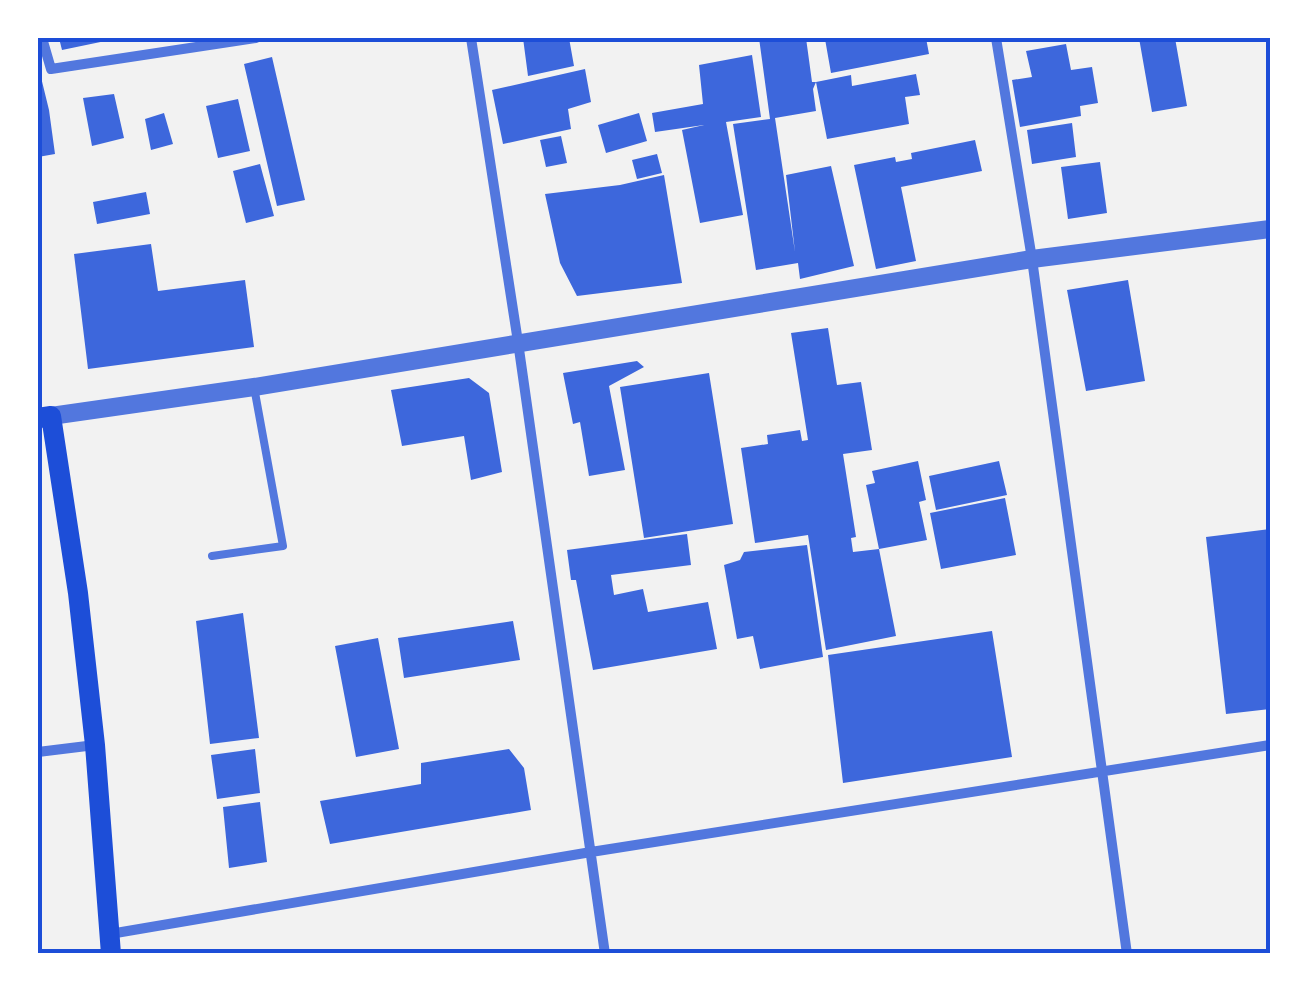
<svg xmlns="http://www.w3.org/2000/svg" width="1308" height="991" font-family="Georgia,serif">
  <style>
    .building { fill: #3d67dc }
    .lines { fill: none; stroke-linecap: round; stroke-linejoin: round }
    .service { stroke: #5277de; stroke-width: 8 }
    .minor { stroke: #5277de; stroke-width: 10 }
    .tertiary { stroke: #5277de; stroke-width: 18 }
    .secondary { stroke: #1d4ed8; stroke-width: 20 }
    .neatline { fill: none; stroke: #1d4ed8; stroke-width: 4 }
  </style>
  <rect width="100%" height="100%" fill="#f2f2f2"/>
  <path class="building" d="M59,38H115V39L62,50Z
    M523,38H569L574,66L528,76Z
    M759,38H806L812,82H816L813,89L816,111L775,118L795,252L786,175L831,166L854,266L800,279L798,263L756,270L733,124L770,119Z
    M832,38H926L929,54L831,73L825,39Z
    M1139,38H1175L1187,106L1152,112Z
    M1066,44L1071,70L1092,67L1098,103L1080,106L1081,116L1020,127L1012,80L1032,77L1026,51Z
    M752,55L761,117L726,122L743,215L700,223L682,130L704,125L655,132L652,113L703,104L699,65Z
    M272,57L305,200L277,206L244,64Z
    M38,65L49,110L55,154L38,157Z
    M585,69L591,102L568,109L571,129L503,144L492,90Z
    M916,74L920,95L905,97L909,124L827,139L816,82L851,75L852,86Z
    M114,94L124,138L92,146L83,98Z
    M238,99L250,151L218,158L206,106Z
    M164,113L173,144L151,150L145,119Z
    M639,113L647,141L606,153L598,125Z
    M1072,123L1076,157L1032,164L1027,130Z
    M561,136L567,163L546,167L540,140Z
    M975,140L982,171L901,187L916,261L876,269L854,165L895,157L896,162L912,159L911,153Z
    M657,154L662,173L637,179L632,160Z
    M1100,162L1107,213L1068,219L1061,167Z
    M260,164L274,216L246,223L233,171Z
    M664,175L682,283L577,296L560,263L545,194L620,185Z
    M146,192L150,214L97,224L93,202Z
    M151,244L158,291L245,280L254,347L88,369L74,254Z
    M1128,280L1145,381L1086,391L1067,290Z
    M828,328L837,385L861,382L872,450L843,454L856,537L851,538L853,552L879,549L866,485L875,483L872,471L918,461L926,500L919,502L927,540L879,549L896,636L826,650L808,535L755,543L741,448L768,444L767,435L800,430L802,441L808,440L791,333Z
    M637,361L644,367L609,386L625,470L589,476L580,422L573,424L563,373Z
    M709,373L733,524L644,538L620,387Z
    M469,378L489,393L502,472L471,480L464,436L402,446L391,390Z
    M999,461L1007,495L936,510L929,476Z
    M1005,498L1016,555L941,569L930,513Z
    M1270,529V709L1226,714L1206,537Z
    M687,534L691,565L611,575L614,595L643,589L648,612L708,602L717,649L593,670L576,580H571L567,550Z
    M807,545L823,657L760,669L753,636L737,639L724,565L740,560L744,552Z
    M243,613L259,738L210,744L196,621Z
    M513,621L520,660L404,678L398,638Z
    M992,631L1012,757L843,783L828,655Z
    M378,638L399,749L356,757L335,646Z
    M255,749L260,793L217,799L211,755Z
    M509,749L524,768L531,810L330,844L320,801L421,784V763Z
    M260,802L267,862L229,868L223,807Z"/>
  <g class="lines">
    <path class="service" d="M212,556L283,546L254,387"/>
    <path class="minor" d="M42,38L51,69L256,38
      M471,38L518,342L605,954
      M996,38L1032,259L1127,954
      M38,752L95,745
      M110,934L591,852L1270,745"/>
    <path class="tertiary" d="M51,416L254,387L1032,259L1270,229"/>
    <path class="secondary" d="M38,418L51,416L78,593L95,745L111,954"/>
  </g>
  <rect width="1308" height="991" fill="none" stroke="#ffffff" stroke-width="80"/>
  <rect x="40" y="40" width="1228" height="911" class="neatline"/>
</svg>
